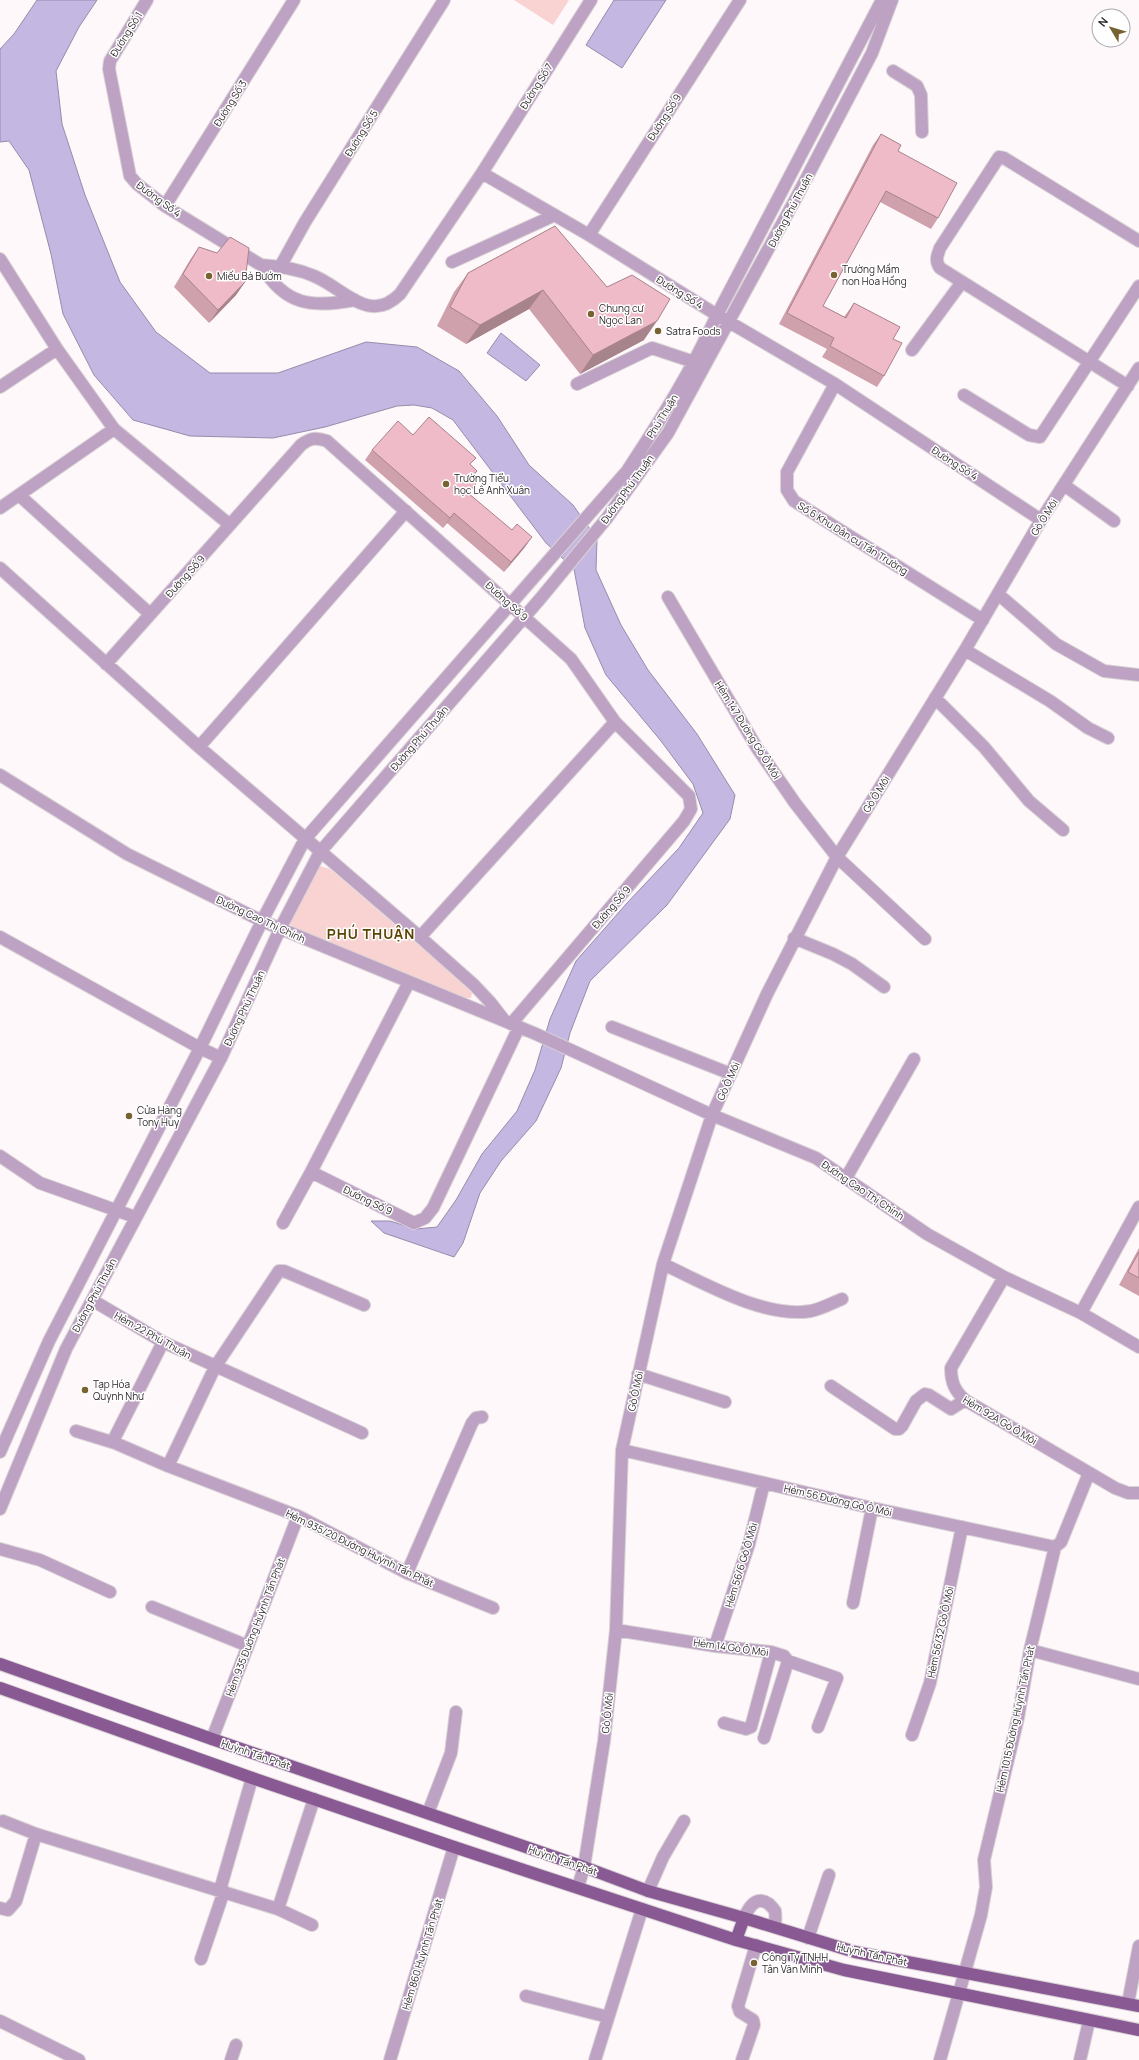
<svg xmlns="http://www.w3.org/2000/svg" width="1139" height="2060" font-family="Manrope,sans-serif">
  <style>
    .green { fill: #f8d3d1 }
    .water { fill: #c4b7e2; stroke: #978cab }
    .lines { fill: none; stroke-linecap: round; stroke-linejoin: round }
    .minor-casing { stroke: #d9d3d6; stroke-width: 14 }
    .major-casing { stroke: #d9d3d6; stroke-width: 14 }
    .minor { stroke: #bda2c3; stroke-width: 12 }
    .major { stroke: #885993; stroke-width: 12 }
    .wall { fill: #cea1ac }
    .shaded-wall { fill: #a7838c }
    .building { fill: #efbbc8; stroke: #a7838c }
    .poi-dot { fill: #796232; stroke: #fff; stroke-width: 1.5 }
    .labels { text-anchor: middle; stroke-width: 3; stroke-linejoin: round; paint-order: stroke }
    .street-label { font-size: 10px; fill: #2e292c; stroke: #fff }
    .poi-label { font-size: 10px; fill: #2e292c; stroke: #fff; text-anchor: start }
    .district-label { font-size: 14px; font-weight: bold; letter-spacing: 1px; fill: #5b4302; stroke: #fff }
  </style>
  <rect width="100%" height="100%" fill="#fef8fb"/>
  <path class="green" d="M514,0H569L553,25Z
    M320,866L330,869L456,977L472,993L471,998H462L295,928L290,924L289,916L314,869Z"/>
  <path class="water" d="M37,0H97L79,27L56,71L62,124L85,195L120,282L156,332L210,373H278L366,342L417,347L459,371L497,416L529,465L573,505L597,539L596,570L621,625L648,670L697,734L735,795L730,819L667,905L590,981L570,1033L561,1068L536,1121L501,1161L480,1193L463,1243L454,1257L384,1233L371,1221H390L416,1229L437,1227L456,1200L482,1154L517,1111L535,1070L550,1019L576,961L627,903L679,848L703,813L693,784L661,741L606,675L585,628L574,569L546,543L453,420L432,408L414,405L397,406L325,427L273,438L190,436L133,420L94,375L63,314L51,254L29,170L9,141L0,142V49L14,34Z
    M614,0H666L622,68L586,45Z
    M501,333L540,365L526,381L487,353Z"/>
  <g class="lines">
    <g class="minor-casing">
      <path id="minor" d="M147,0L110,61L109,69L130,176L137,184L165,206L261,265C285,306 312,308 355,300
        M893,71L917,86L921,95L922,132
        M482,173L589,235L717,315L835,384L1041,520
        M165,206L294,0
        M589,235L740,0
        M0,259L57,349L114,429L230,525
        M452,262L555,215
        M261,265C279,266 298,269 314,276C345,289 369,325 400,294L482,173L591,0
        M280,267L305,222L444,0
        M912,350L962,282
        M577,384L652,348L694,362
        M835,384L787,472V490L794,501L983,620
        M1128,386L940,268C935,261 937,256 940,248L999,157L1004,158L1139,241
        M0,387L57,349
        M964,395L1029,435L1040,437L1139,286
        M1064,485L1114,521
        M19,495L150,614
        M0,508L114,429
        M0,568L199,747L420,937L474,985L490,1002L504,1020
        M998,594L1056,644L1104,671L1139,675
        M668,597L757,748L795,803L837,857L925,939
        M965,650L1050,701L1088,728L1108,738
        M106,664L301,445C310,438 316,437 327,441L571,659L615,722L689,796L691,809L684,821L511,1024
        M935,698L984,747L1029,801L1063,830
        M199,747L406,511
        M0,775L127,854L262,921L536,1034L712,1115L816,1158L927,1234L1004,1277L1081,1313L1139,1347
        M0,937L200,1048L221,1058
        M420,937L615,722
        M794,938L833,954L852,964L884,987
        M409,982L311,1172L414,1223L425,1218L433,1208L519,1027
        M612,1027L731,1074
        M0,1156L40,1183L135,1217
        M846,1178L914,1059
        M283,1223L311,1172
        M663,1264C704,1283 765,1319 811,1311C821,1309 832,1303 842,1299
        M1004,1277L951,1368C951,1383 955,1391 965,1400L1115,1488L1128,1493H1139
        M92,1300L163,1342L362,1433
        M1081,1313L1139,1207
        M638,1374L725,1402
        M831,1386L895,1429H899L902,1426L916,1401L925,1394L929,1395L951,1409L965,1400
        M76,1431L115,1443L168,1466L298,1516L407,1573L493,1608
        M115,1443V1437L163,1342
        M622,1450L872,1508L1055,1547
        M0,1452L49,1341L200,1048L262,921L305,839L627,471C660,421 692,370 717,315L882,0
        M168,1466L215,1367L279,1271H284L364,1305
        M0,1509L66,1349L221,1058L280,929L320,852L540,599L607,518L668,433L796,198L872,53L892,0
        M0,1549L40,1560L110,1592
        M407,1573L472,1423L476,1418L482,1417
        M853,1603L872,1508
        M152,1607L248,1646
        M616,1630L715,1646L771,1652L784,1656L788,1661L764,1738
        M715,1646L749,1544L764,1483
        M1030,1650L1139,1679
        M788,1661L837,1678L818,1727
        M724,1723L746,1729L751,1727L771,1652
        M912,1735L930,1683L962,1527
        M212,1739L298,1516
        M428,1813L451,1753L456,1712
        M3,1821L36,1834L278,1909L312,1925
        M578,1887L584,1867L604,1741L616,1630L622,1450L663,1264L712,1115L767,994L837,857L965,650L1041,520L1139,368
        M220,1890L252,1778
        M648,1891L663,1857L684,1821
        M0,1908L8,1910L16,1901L36,1834
        M278,1909L314,1799
        M744,1918C749,1907 756,1895 769,1904C771,1906 774,1909 775,1911C776,1916 775,1923 775,1927
        M808,1938L829,1875
        M201,1959L224,1891
        M526,1996L608,2017
        M1128,2003L1139,1946
        M0,2021L79,2060
        M231,2060L236,2045
        M390,2060L454,1847
        M595,2060L642,1909
        M742,2060L754,2025L753,2020L740,2012L738,2006L756,1945
        M940,2060L981,1915L986,1887L984,1860L1018,1718L1030,1650L1055,1547L1061,1542L1089,1473
        M1080,2060L1089,2021"/>
    </g>
    <g class="major-casing">
      <path id="major" d="M0,1664L212,1739L584,1867L648,1891L744,1918L855,1952L1139,2006
        M0,1688L252,1778L454,1847L736,1940L844,1970L1139,2030
        M736,1940L744,1918"/>
    </g>
    <use href="#minor" class="minor"/>
    <use href="#major" class="major"/>
  </g>
  <path class="wall" d="M881,134L938,218L931,229L880,202L823,306L844,317L854,303L893,339L884,376L877,387L822,357L827,349L779,324L873,145Z
    M555,226L644,340L580,374L529,309L466,344L437,326L454,292L468,273Z
    M199,247L245,282L236,295L209,323L174,287L190,260Z
    M372,450L471,465L477,471L471,480L469,494L525,547L504,572L447,523L443,528L365,460Z
    M1139,1248V1296L1119,1285Z"/>
  <path class="shaded-wall" d="M245,282L236,295L209,323L218,310Z
    M543,290L529,309L466,344L480,325Z
    M657,321L644,340L580,374L593,355Z
    M454,513L447,523L443,528L450,518Z
    M532,537L525,547L504,572L511,562Z"/>
  <path class="building" d="M881,134L901,145L898,151L957,183L938,218L886,191L823,306L846,318L854,303L900,327L893,339L902,343L884,376L830,346L834,338L787,313Z
    M555,226L607,287L632,275L670,299L657,321L593,355L543,290L480,325L450,307L468,273Z
    M230,237L249,248L245,282L218,310L183,274L199,247L217,253Z
    M429,417L476,458L470,464L477,471L470,479L476,484L468,493L512,530L517,524L532,537L511,562L454,513L450,518L372,450L398,421L413,435Z
    M1139,1252V1278L1128,1272Z"/>
  <g class="poi-dot">
    <circle cx="834" cy="275" r="4"/>
    <circle cx="209" cy="276" r="4"/>
    <circle cx="591" cy="314" r="4"/>
    <circle cx="658" cy="331" r="4"/>
    <circle cx="446" cy="484" r="4"/>
    <circle cx="129" cy="1116" r="4"/>
    <circle cx="85" cy="1390" r="4"/>
    <circle cx="754" cy="1963" r="4"/>
  </g>
  <g class="labels">
    <g class="street-label">
      <text transform="translate(126 34) rotate(-58)" y="4">Đường Số 1</text>
      <text transform="translate(536 86) rotate(-58)" y="4">Đường Số 7</text>
      <text transform="translate(230 103) rotate(-58)" y="4">Đường Số 3</text>
      <text transform="translate(664 117) rotate(-57)" y="4">Đường Số 9</text>
      <text transform="translate(361 133) rotate(-58)" y="4">Đường Số 5</text>
      <text transform="translate(159 199) rotate(36)" y="4">Đường Số 4</text>
      <text transform="translate(790 210) rotate(-62)" y="4">Đường Phú Thuận</text>
      <text transform="translate(680 292) rotate(32)" y="4">Đường Số 4</text>
      <text transform="translate(662 416) rotate(-58)" y="4">Phú Thuận</text>
      <text transform="translate(955 463) rotate(33)" y="4">Đường Số 4</text>
      <text transform="translate(627 489) rotate(-54)" y="4">Đường Phú Thuận</text>
      <text transform="translate(1044 517) rotate(-58)" y="4">Gò Ô Môi</text>
      <text transform="translate(853 538) rotate(32)" y="4">Số 6 Khu Dân cư Tấn Trường</text>
      <text transform="translate(185 576) rotate(-48)" y="4">Đường Số 9</text>
      <text transform="translate(507 601) rotate(42)" y="4">Đường Số 9</text>
      <text transform="translate(748 730) rotate(58)" y="4">Hẻm 147 Đường Gò Ô Môi</text>
      <text transform="translate(419 738) rotate(-49)" y="4">Đường Phú Thuận</text>
      <text transform="translate(876 794) rotate(-58)" y="4">Gò Ô Môi</text>
      <text transform="translate(611 907) rotate(-49)" y="4">Đường Số 9</text>
      <text transform="translate(261 919) rotate(25)" y="4">Đường Cao Thị Chính</text>
      <text transform="translate(244 1008) rotate(-65)" y="4">Đường Phú Thuận</text>
      <text transform="translate(728 1081) rotate(-66)" y="4">Gò Ô Môi</text>
      <text transform="translate(863 1190) rotate(34)" y="4">Đường Cao Thị Chính</text>
      <text transform="translate(368 1200) rotate(26)" y="4">Đường Số 9</text>
      <text transform="translate(94 1295) rotate(-62)" y="4">Đường Phú Thuận</text>
      <text transform="translate(153 1335) rotate(29)" y="4">Hẻm 22 Phú Thuận</text>
      <text transform="translate(635 1391) rotate(-78)" y="4">Gò Ô Môi</text>
      <text transform="translate(1000 1420) rotate(31)" y="4">Hẻm 92A Gò Ô Môi</text>
      <text transform="translate(838 1500) rotate(13)" y="4">Hẻm 56 Đường Gò Ô Môi</text>
      <text transform="translate(360 1548) rotate(26)" y="4">Hẻm 935/20 Đường Huỳnh Tấn Phát</text>
      <text transform="translate(741 1565) rotate(-73)" y="4">Hẻm 56/6 Gò Ô Môi</text>
      <text transform="translate(255 1627) rotate(-69)" y="4">Hẻm 935 Đường Huỳnh Tấn Phát</text>
      <text transform="translate(940 1632) rotate(-78)" y="4">Hẻm 56/32 Gò Ô Môi</text>
      <text transform="translate(731 1647) rotate(8)" y="4">Hẻm 14 Gò Ô Môi</text>
      <text transform="translate(607 1713) rotate(-84)" y="4">Gò Ô Môi</text>
      <text transform="translate(1015 1719) rotate(-78)" y="4">Hẻm 1015 Đường Huỳnh Tấn Phát</text>
      <text transform="translate(256 1754) rotate(19)" y="4">Huỳnh Tấn Phát</text>
      <text transform="translate(563 1860) rotate(19)" y="4">Huỳnh Tấn Phát</text>
      <text transform="translate(422 1954) rotate(-73)" y="4">Hẻm 860 Huỳnh Tấn Phát</text>
      <text transform="translate(872 1954) rotate(13)" y="4">Huỳnh Tấn Phát</text>
    </g>
    <g class="poi-label">
      <text x="842" y="273">Trường Mầm<tspan x="842" dy="12">non Hoa Hồng</tspan></text>
      <text x="217" y="280">Miếu Bà Bướm</text>
      <text x="599" y="312">Chung cư<tspan x="599" dy="12">Ngọc Lan</tspan></text>
      <text x="666" y="335">Satra Foods</text>
      <text x="454" y="482">Trường Tiểu<tspan x="454" dy="12">học Lê Anh Xuân</tspan></text>
      <text x="137" y="1114">Cửa Hàng<tspan x="137" dy="12">Tony Huy</tspan></text>
      <text x="93" y="1388">Tạp Hóa<tspan x="93" dy="12">Quỳnh Như</tspan></text>
      <text x="762" y="1961">Công Ty TNHH<tspan x="762" dy="12">Tân Văn Minh</tspan></text>
    </g>
    <g class="district-label">
      <text x="371" y="939">PHÚ THUẬN</text>
    </g>
  </g>
  <g transform="translate(1111 28) rotate(308)"><circle r="19" fill="#ffffff" stroke="#aba9ab"/>
  <path d="M0-3L7 15L0 10L-7 15Z" fill="#796232"/>
  <text y="-6" font-size="11" font-weight="bold" text-anchor="middle" fill="#2e292c">N</text>
  </g>
</svg>
